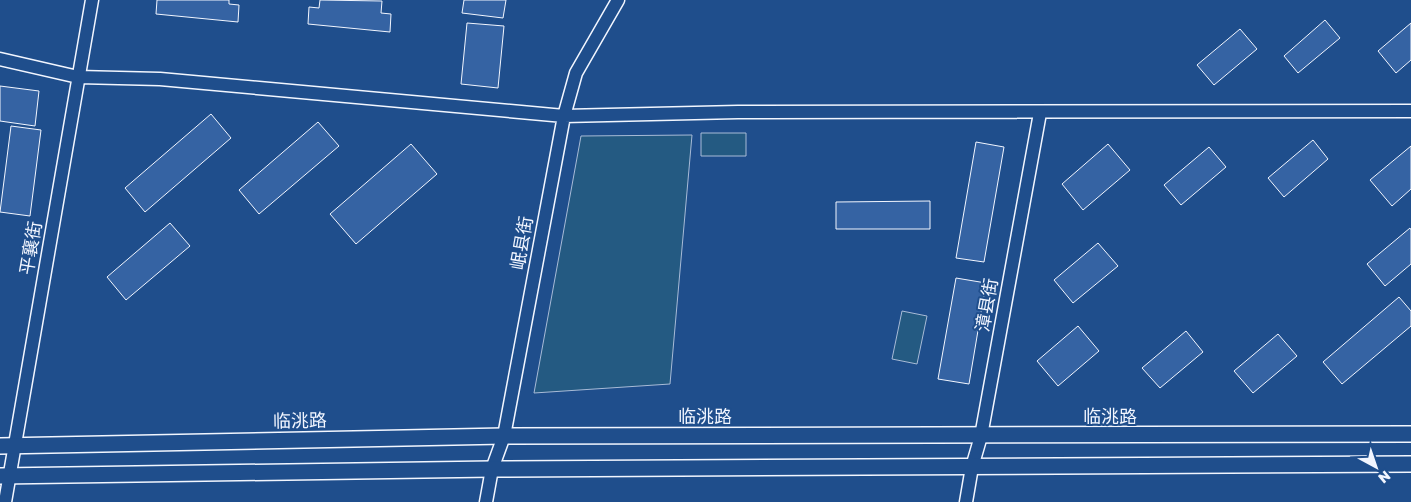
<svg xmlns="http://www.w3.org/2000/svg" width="1411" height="502" font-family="'Golos Text','Noto Sans SC',sans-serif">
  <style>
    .green { fill: #245a82; stroke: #a8bbd7 }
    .building { fill: #3563a3; stroke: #f2f6ff }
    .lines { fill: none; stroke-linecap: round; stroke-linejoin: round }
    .tertiary-casing { stroke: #f2f6ff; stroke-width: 15 }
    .secondary-casing { stroke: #f2f6ff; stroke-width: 18 }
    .tertiary { stroke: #1f4e8c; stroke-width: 12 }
    .secondary { stroke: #1f4e8c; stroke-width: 15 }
    .labels { text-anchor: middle; stroke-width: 4; stroke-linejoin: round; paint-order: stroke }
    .street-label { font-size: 18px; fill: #f2f6ff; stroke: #1f4e8c }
  </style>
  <rect width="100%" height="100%" fill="#1f4e8c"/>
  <path class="green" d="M701,133H746V156H701Z
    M692,135L670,384L534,393L581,136Z
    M902,311L927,316L917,364L892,359Z"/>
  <path class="building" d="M157,0H229V4L239,5L238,22L156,14Z
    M320,0L382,1L381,13L391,14L390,32L308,24L309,7L319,8Z
    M464,0H506L503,18L462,13Z
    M1325,20L1340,38L1298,73L1284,56Z
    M467,23L504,26L498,88L461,84Z
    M1411,23V60L1396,73L1378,51Z
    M1240,29L1257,49L1214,85L1197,65Z
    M0,86L39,91L35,126L0,121Z
    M211,114L231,138L145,212L125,188Z
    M318,122L339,146L259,214L239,190Z
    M11,126L41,130L30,216L0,212Z
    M1313,140L1328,159L1284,197L1268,178Z
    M976,142L1004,147L984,262L956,258Z
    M411,144L437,174L356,244L330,214Z
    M1108,144L1130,170L1083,210L1062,184Z
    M1411,146V189L1392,206L1370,180Z
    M1209,147L1226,167L1181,205L1164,185Z
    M930,201V229H836V202Z
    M170,223L190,246L126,300L107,277Z
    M1410,228L1411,230V264L1385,286L1367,264Z
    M1098,243L1118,266L1073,303L1054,280Z
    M956,278L986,283L969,384L938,379Z
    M1399,297L1411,311V326L1342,384L1323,362Z
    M1078,326L1099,351L1058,386L1037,361Z
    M1186,331L1203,352L1160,388L1142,368Z
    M1278,334L1297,356L1253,393L1234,371Z"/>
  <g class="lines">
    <g class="tertiary-casing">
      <path id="tertiary" d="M0,59L78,77L160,79L564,116L738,112L1411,111
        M5,502L92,0
        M486,502L492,469L504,436L564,116L576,73L618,0
        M966,502L972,467L981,436L1040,113"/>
    </g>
    <g class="secondary-casing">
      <path id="secondary" d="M0,446L504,436L1411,434
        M0,476L492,469L1411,464"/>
    </g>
    <use href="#tertiary" class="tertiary"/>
    <use href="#secondary" class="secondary"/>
  </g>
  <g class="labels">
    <g class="street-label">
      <text transform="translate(522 243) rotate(-80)" y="6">岷县街</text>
      <text transform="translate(31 248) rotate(-80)" y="6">平襄街</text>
      <text transform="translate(987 305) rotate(-80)" y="6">漳县街</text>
      <text x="705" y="423">临洮路</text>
      <text x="1110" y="423">临洮路</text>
      <text transform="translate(300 421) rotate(-1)" y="6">临洮路</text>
    </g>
  </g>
  <g transform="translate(1376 467) rotate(140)" stroke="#1f4e8c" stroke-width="4" paint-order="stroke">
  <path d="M0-4L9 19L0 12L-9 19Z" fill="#f2f6ff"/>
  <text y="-8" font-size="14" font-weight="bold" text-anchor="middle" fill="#f2f6ff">N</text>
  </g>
</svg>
